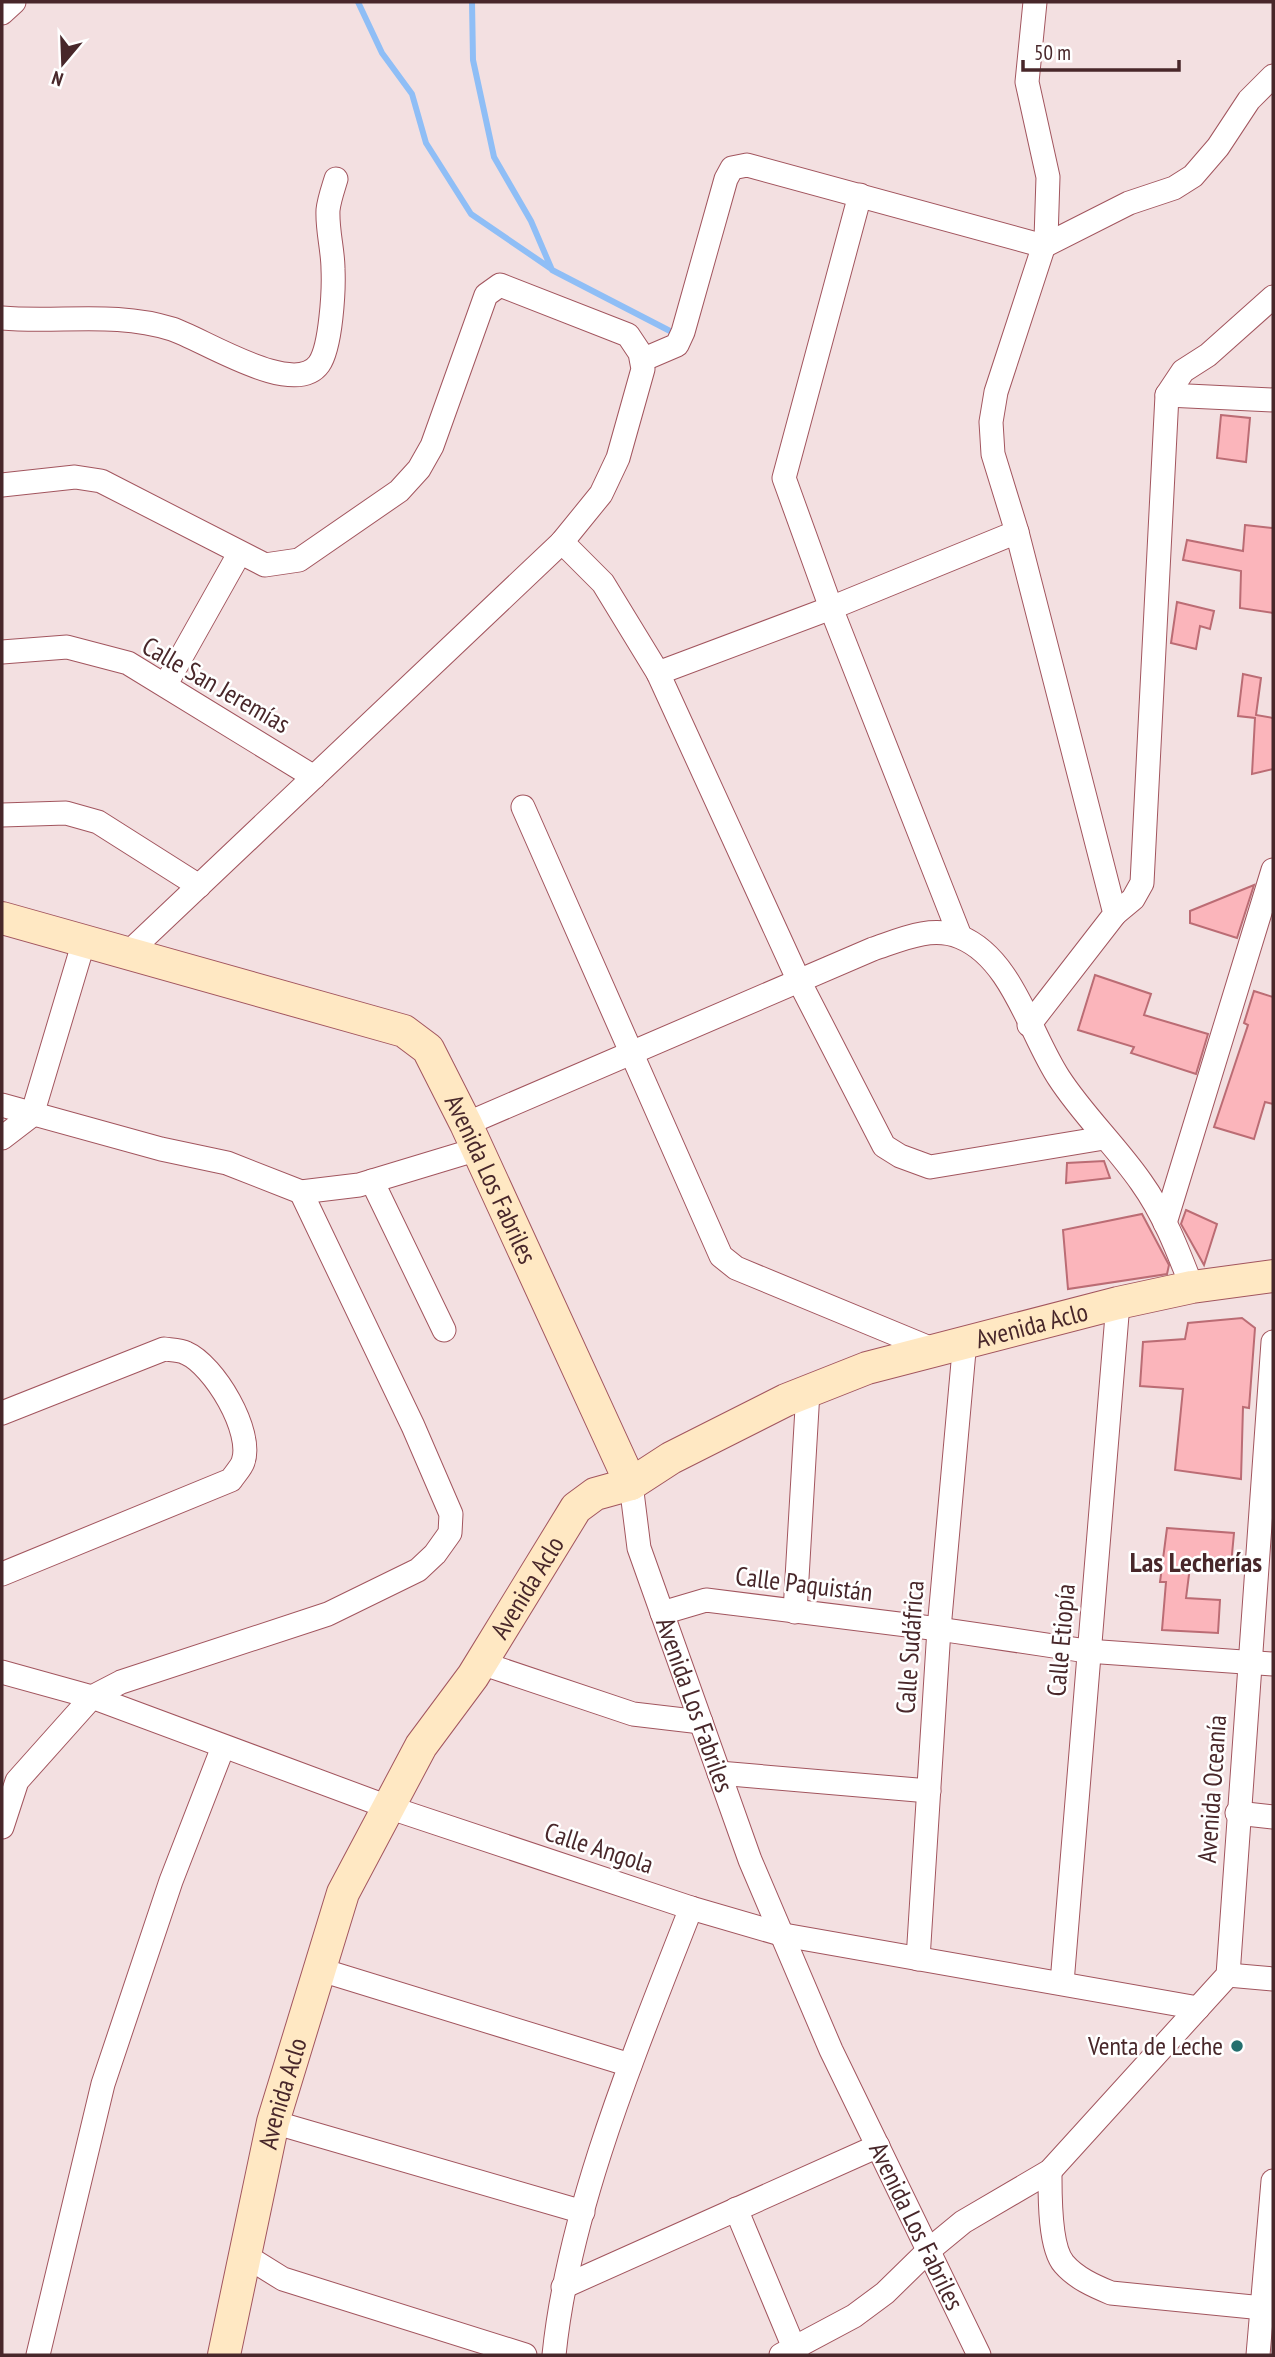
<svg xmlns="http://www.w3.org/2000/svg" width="1275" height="2357" font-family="'PT Sans Narrow',sans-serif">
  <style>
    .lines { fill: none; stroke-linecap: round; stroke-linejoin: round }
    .stream { stroke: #8fbef6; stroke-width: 6 }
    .building { fill: #fbb5bb; stroke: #bb6c74; stroke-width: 2 }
    .street-casing { stroke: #a2555e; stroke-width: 25 }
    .secondary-casing { stroke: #a2555e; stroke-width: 34 }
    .street { stroke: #fff; stroke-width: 23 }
    .secondary { stroke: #ffe8c3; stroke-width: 32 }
    .poi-dot { fill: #246f6e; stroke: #fff; stroke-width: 2.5 }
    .labels { text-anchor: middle; stroke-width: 5; stroke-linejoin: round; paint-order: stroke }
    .street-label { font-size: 26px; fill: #48272a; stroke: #fff }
    .poi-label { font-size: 26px; fill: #48272a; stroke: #fff; text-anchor: end }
    .neighbourhood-label { font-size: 28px; font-weight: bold; fill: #48272a; stroke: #fff }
  </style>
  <rect width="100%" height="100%" fill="#f3e0e1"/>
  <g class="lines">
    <path class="stream" d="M358,2L382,53L412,94L426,143L471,214L550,268
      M472,2L473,60L494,157L531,221L552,270L670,331"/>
  </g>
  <path class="building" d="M1221,415L1250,418L1246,462L1217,458Z
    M1245,525L1273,528V613L1240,608L1241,571L1183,560L1187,540L1243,551Z
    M1177,602L1214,611L1210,629L1200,626L1196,649L1171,643Z
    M1243,674L1261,678L1256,715L1273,718V769L1252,774L1255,718L1238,716Z
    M1254,885L1237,938L1190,923V911Z
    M1095,975L1151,994L1144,1015L1208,1034L1196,1074L1131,1053L1134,1047L1078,1030Z
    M1254,991L1273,997V1104L1265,1102L1254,1139L1214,1127L1248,1025L1244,1023Z
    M1104,1161L1110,1178L1066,1183L1067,1163Z
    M1186,1210L1217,1224L1204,1265L1181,1224Z
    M1142,1214L1169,1265L1167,1274L1068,1289L1063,1230Z
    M1242,1318L1255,1328L1249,1408L1243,1407L1241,1479L1175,1470L1183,1389L1140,1386L1143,1342L1185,1339L1188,1323Z
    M1167,1528L1234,1533L1231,1565L1191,1559L1186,1598L1220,1600L1218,1633L1162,1630L1166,1582H1160Z"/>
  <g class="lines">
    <g class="street-casing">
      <g id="street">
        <path d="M2,13L14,2"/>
        <path d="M860,195L784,478L831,608L960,936"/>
        <path d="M2,318C58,323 116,311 172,329C203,339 294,399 319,364C331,347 334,290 333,269C333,250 327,230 328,210C329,200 333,189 336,179"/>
        <path d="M642,360L677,345L683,332L726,179L732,168L747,165L1044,246L1129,203L1174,188L1193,176L1218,147L1249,100L1273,76"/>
        <path d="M1167,395L1273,400"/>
        <path d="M2,485L75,477L101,481L265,565L299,560L399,491L419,469L432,446L486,295L500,285L628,335L640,353L643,369L618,458L601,494L562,542L128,953"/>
        <path d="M562,542L603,583L658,673L798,979L884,1146L900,1156L930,1167L1104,1138"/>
        <path d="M2,652L67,647L128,663L314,777"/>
        <path d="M658,673L831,608L1017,532"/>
        <path d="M166,684L239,554"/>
        <path d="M523,807L721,1256L736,1268L932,1349"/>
        <path d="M2,815L66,813L98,822L199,886"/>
        <path d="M1115,914L1133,899L1142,883L1167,395L1183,371L1208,355L1273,297"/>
        <path d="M1029,1025L1115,914L1017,532L993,454L991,422L996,392L1046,239L1048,177L1027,82L1035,2"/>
        <path d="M2,1105L161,1149L227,1163L301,1192L359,1185L478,1149"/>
        <path d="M466,1124L873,949C900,940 931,925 960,937C1012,958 1030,1034 1059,1078C1083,1115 1116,1146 1141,1182C1164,1214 1178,1251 1192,1287"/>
        <path d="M2,1138L32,1115L84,941"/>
        <path d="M372,1181L444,1330"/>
        <path d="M1165,1223L1273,870"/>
        <path d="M2,1413L164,1349C171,1350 180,1350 186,1353C214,1365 254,1432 243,1462C241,1468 234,1475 231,1480L2,1574"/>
        <path id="s1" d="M631,1484L639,1548L750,1860L831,2050L979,2355"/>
        <path d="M795,1612L808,1391"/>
        <path d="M662,1613L706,1600L939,1629L1087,1651L1273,1664"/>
        <path d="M481,1663L633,1714L701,1722"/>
        <path d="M2,1672L92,1697L388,1807L691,1908L784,1935L1198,2008"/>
        <path d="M719,1773L929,1791"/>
        <path d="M1237,1813L1273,1817"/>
        <path d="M2,1827L17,1781L92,1697L121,1682L328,1614L418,1570L435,1554L450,1533L451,1514L413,1426L301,1192"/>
        <path d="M918,1959L939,1629L965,1340"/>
        <path d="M318,1969L630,2065"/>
        <path d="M1228,1975L1273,1979"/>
        <path d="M1062,1983L1118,1303"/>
        <path d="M273,2122L583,2212"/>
        <path d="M1050,2171C1050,2193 1049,2247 1064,2264C1076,2278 1094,2286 1111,2293L1273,2309"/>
        <path d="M736,2209L797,2355"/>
        <path d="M246,2256L283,2279L525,2355"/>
        <path d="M563,2287L878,2146"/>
        <path d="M38,2355L103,2084L171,1881L223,1747"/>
        <path d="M554,2355C569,2207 637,2047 691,1908"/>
        <path d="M781,2355L854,2316L885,2293L929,2250L963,2222L1050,2171L1228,1975L1273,1342"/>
        <path d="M1258,2355L1273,2181"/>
      </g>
    </g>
    <g class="secondary-casing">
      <g id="secondary">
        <path id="s2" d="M2,918L404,1031L428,1049L466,1124L631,1484"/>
        <path id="s3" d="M224,2355L273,2122L343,1893L421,1746L473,1676L576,1508L595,1494L631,1484L671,1458L786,1400L867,1368L1118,1303L1192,1287L1273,1276"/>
      </g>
    </g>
    <use href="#street" class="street"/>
    <use href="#secondary" class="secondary"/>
  </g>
  <circle class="poi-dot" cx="1237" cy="2046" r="7"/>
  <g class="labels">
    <g class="street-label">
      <text transform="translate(216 685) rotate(30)" y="9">Calle San Jeremías</text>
      <text dy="9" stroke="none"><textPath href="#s2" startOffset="592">Avenida Los Fabriles</textPath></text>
      <text dy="9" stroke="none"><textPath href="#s3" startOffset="1423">Avenida Aclo</textPath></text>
      <text transform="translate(804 1584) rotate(7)" y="9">Calle Paquistán</text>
      <text dy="9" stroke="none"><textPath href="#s3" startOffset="835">Avenida Aclo</textPath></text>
      <text transform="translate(1061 1640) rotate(-85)" y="9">Calle Etiopía</text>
      <text transform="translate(910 1647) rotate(-86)" y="9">Calle Sudáfrica</text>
      <text dy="9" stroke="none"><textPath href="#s1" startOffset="231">Avenida Los Fabriles</textPath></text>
      <text transform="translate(1212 1789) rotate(-86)" y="9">Avenida Oceanía</text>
      <text transform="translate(599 1848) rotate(18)" y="9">Calle Angola</text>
      <text dy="9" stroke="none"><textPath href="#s3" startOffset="268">Avenida Aclo</textPath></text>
      <text dy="9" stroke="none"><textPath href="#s1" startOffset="798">Avenida Los Fabriles</textPath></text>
    </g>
    <g class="poi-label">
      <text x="1223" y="2055">Venta de Leche</text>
    </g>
    <g class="neighbourhood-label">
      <text x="1196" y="1572">Las Lecherías</text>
    </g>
  </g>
  <rect width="1275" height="2357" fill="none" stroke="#48272a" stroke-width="7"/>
  <g transform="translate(63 63) rotate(199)" stroke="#ffffff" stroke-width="5" paint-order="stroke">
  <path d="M0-5L12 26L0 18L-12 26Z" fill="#48272a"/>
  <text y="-10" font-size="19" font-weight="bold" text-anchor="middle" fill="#48272a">N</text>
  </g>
  <path d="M1023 60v10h156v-10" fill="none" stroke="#48272a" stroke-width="3.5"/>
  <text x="1034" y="60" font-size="21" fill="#48272a" stroke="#ffffff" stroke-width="5" paint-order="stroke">50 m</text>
</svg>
